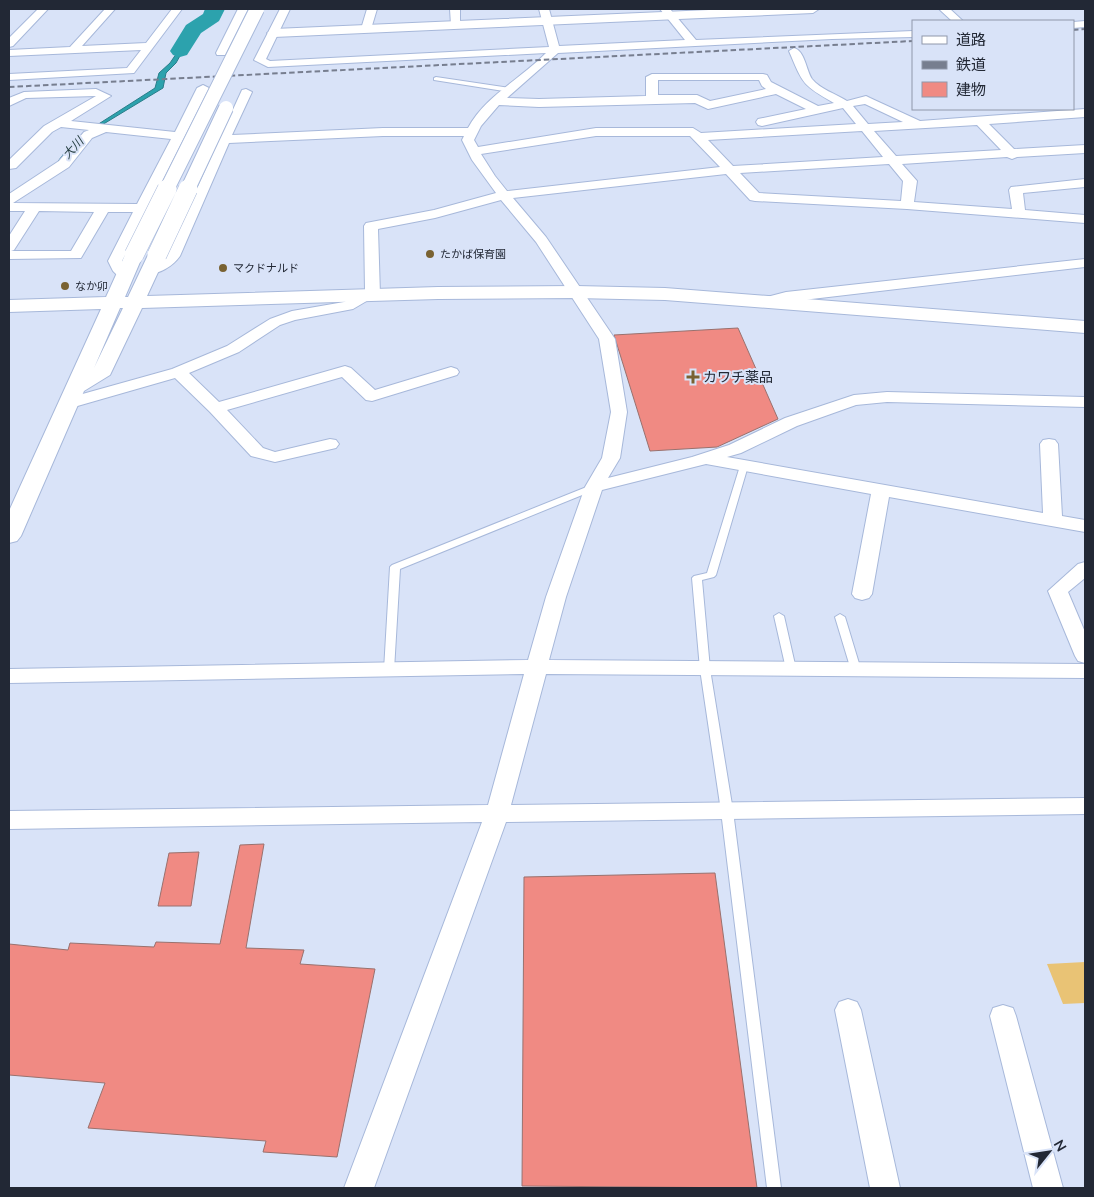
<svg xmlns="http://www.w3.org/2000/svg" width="1094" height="1197" font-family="Mulish,'Noto Sans JP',sans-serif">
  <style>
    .green { fill: #e9c375 }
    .water { fill: #2ca2ad; stroke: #297d89 }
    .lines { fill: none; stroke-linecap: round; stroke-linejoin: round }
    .river { fill: #2ca2ad; fill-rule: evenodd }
    .building { fill: #f08a83; stroke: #99716e }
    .service-casing { stroke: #a7b8da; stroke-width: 2 }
    .minor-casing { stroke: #a7b8da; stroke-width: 2 }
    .tertiary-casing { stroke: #a7b8da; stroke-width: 2 }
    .service { fill: #fff; fill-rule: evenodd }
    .minor { fill: #fff; fill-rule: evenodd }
    .tertiary { fill: #fff; fill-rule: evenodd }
    .rail { stroke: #777e8f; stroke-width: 2; stroke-dasharray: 5.5 3; stroke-linecap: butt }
    .tertiary-bridge-far1-casing { stroke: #a7b8da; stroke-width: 16; stroke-linecap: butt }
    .tertiary-bridge-casing { stroke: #a7b8da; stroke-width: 20; stroke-linecap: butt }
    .tertiary-bridge-far1 { stroke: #fff; stroke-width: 14 }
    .tertiary-bridge { stroke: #fff; stroke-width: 19 }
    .poi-dot { fill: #796232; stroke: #d9e3f8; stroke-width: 2 }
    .labels { text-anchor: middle; stroke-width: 4; stroke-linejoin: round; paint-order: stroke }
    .far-poi-label { font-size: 11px; fill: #222835; stroke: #d9e3f8; text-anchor: start }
    .far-water-label { font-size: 12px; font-style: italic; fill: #263f42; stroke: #d9e3f8 }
    .poi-label { font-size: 14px; fill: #222835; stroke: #d9e3f8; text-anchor: start }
  </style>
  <rect width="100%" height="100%" fill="#d9e3f8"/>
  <path class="green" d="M1085,962V1003L1063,1004L1047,964Z"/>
  <path class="water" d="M212,14H215V17L195,29L176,63L166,73L163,88L82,137L60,164L9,198V194L56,164L75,139L155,88L159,73L170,63L193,29Z"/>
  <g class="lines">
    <path class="river" d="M205,9H225L219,21L201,33L187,55L180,57L173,55L170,51L186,25L203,14Z"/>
  </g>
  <path class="building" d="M738,328L778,419L717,447L650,451L614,335Z
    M264,844L246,948L304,950L300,964L375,969L337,1157L263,1152L266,1141L88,1128L105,1083L9,1075V944L68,950L70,943L154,947L156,942L220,944L240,845Z
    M199,852L191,906H158L169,853Z
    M715,873L757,1188L522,1186L524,877Z"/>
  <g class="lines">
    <g class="service-casing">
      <path id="service" d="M436,77L510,88L513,90L510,92L434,80V78Z
        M744,463L748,466L716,575L714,577L702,580L710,669L733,811L781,1188H767L721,811L700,669L692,578L694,576L707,573L740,466Z
        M594,484L599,487L597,489L400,569L394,670L389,673L385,672L384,670L390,567L392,565Z
        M779,613L784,616L796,669L791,672L786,669L774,616Z
        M840,614L845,617L861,670L860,672L856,673L851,670L835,617Z"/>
    </g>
    <g class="minor-casing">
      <path id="minor" d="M38,9H48L13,46L9,47V38Z
        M105,9H115L82,46L146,43L172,9H182L134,73L9,80V74L127,68L141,50L9,56V50L70,47Z
        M238,9H248L225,55H217L216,53Z
        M280,9H290L266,59L270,61L549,47L539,9H549L559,46L685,40L660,9H670L696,40L913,31V37L832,39L558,53L507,98L539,99L646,96V77L652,74H763L767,75L771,82L818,106L834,103C802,85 803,84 789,51L794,48C805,51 806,70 812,79C820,89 836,94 847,101L866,96L870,98L920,121L1085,109V117L989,124L1014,149L1085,145V153L1017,157L1012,159L1007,157L902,164L917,181L914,202L1012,209L1009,190L1011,187L1085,179V187L1023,193L1025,210L1085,215V223L907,209L755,201L750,200L726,174L513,198L546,237L615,339L627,412L620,458L608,478L692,457L729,445L785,418L854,395L887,392L1085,397V407L887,402L856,405L797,426L741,453L727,457L1043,513L1040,444L1043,440L1049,439L1055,440L1058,444L1062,516L1085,520V532L889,497L872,594L869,598L862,600L855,598L852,594L871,494L706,464L602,490L566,597L549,660L1085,664V678L546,674L511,805L1085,798V814L506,822L374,1188H344L482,822L9,829V811L488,805L524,674L9,683V669L528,660L546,597L585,487L602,458L611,412L599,339L536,242L501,200L435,218L378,229L380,295L378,298L370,299L353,309L295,320L280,325L239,352L189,373L219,402L345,366L351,368L375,390L451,367L457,369L459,372L457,375L372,401L366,400L342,377L227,410L263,448L275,452L330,439L336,440L339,444L336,448L275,462L251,456L210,412L175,378L67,409L61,408L59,404L61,400L172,369L227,346L270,319L292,311L344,302L365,291L364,226L366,223L434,210L496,193L472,160L462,140L464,136H383L229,143L180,256C173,266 158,276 145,273L143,270C148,263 160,261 167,254L242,90L246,89L252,92L232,135L383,128H468C485,96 521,79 546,53L268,67L254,60ZM658,80H759L762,86L766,89L710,101L697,95H658ZM776,94L806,109L758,119L756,122L758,125L762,126L843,108L856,124L701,133L693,128H596L478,147L474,140L481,126L499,105L539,107L695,103L708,109ZM865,104L903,122L868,124L853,106ZM977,125L1001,150L896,156L874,131ZM862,131L883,157L733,166L708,140ZM596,136H690L720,167L507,191L495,176L481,154ZM889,164L903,181L901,201L759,193L740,173Z
        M367,9H377L371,29L366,32L361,29Z
        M450,9H460V27L456,28L451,25Z
        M939,9H950L963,21H952Z
        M1085,21V27L1073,28V22Z
        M203,85L209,88L122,261L132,275L130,278H120L113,271L108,261L133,212H108L81,258L9,259V236L25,211H9V194L59,161L84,132L89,130L61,127L52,132L16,168L9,169V160L44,126L96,96L26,98L9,106V98L24,92L96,89L111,96L71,121L175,132L197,88ZM106,132L171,139L137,204L13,203L69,167L92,138ZM39,211L94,212L71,251H11L14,250Z
        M1085,259V267L786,302L768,306L763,304L760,301L763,298L786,292Z
        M1085,562V578L1068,592L1085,632V663L1078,661L1075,656L1048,591L1078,564Z
        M848,999L857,1002L861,1010L900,1188H870L835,1010L839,1002Z
        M1003,1005L1013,1008L1016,1016L1063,1188H1033L990,1016L993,1008Z"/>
    </g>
    <g class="tertiary-casing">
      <path id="tertiary" d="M732,9H819L813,13L274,37L267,33L274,29Z
        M134,250L140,251L143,255L125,297H128L148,255L151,251L157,250L163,251L166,255L147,296L438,287L576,286L665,288L1085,321V333L665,300L576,298L438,299L142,308L110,375L84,391L21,536L17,541L9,543V511L101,309L9,312V300L106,297L125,255L128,251ZM120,308H123L94,368Z"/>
    </g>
    <use href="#service" class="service"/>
    <use href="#minor" class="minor"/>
    <use href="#tertiary" class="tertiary"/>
    <path class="rail" d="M1073,30L1085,29
      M9,87L913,41"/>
    <g class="tertiary-bridge-far1-casing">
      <path id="tertiary-bridge-far1" d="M166,191L257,9
        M187,191L226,108"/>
    </g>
    <g class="tertiary-bridge-casing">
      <path id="tertiary-bridge" d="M134,255L167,189
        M157,255L188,189"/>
    </g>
    <use href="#tertiary-bridge-far1" class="tertiary-bridge-far1"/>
    <use href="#tertiary-bridge" class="tertiary-bridge"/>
  </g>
  <g class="poi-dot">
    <circle cx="430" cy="254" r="5"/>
    <circle cx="223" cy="268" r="5"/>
    <circle cx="65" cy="286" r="5"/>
    <path d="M690.5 369.5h5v5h5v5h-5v5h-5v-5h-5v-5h5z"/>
  </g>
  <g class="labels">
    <g class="far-poi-label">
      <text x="440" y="258">たかば保育園</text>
      <text x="233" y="272">マクドナルド</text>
      <text x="75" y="290">なか卯</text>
    </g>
    <g class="far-water-label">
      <text transform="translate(73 148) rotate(-47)" y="4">大川</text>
    </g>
    <g class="poi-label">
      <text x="703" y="382">カワチ薬品</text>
    </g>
  </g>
  <rect width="1094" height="1197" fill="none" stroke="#222835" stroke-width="20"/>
  <rect x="912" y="20" width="162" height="90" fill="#d9e3f8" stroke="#9098aa"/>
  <rect x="922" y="36" width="25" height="8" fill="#ffffff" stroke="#9098aa"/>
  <text x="956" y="45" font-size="15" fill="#222835">道路</text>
  <rect x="922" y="61" width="25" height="8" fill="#777e8f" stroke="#9098aa"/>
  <text x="956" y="70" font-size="15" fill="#222835">鉄道</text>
  <rect x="922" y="82" width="25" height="15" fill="#f08a83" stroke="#9098aa"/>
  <text x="956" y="95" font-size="15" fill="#222835">建物</text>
  <g transform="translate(1049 1152) rotate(60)" stroke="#d9e3f8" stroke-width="4" paint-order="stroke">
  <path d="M0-4L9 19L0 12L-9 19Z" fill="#222835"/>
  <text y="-8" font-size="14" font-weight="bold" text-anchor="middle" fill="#222835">N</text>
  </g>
</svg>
